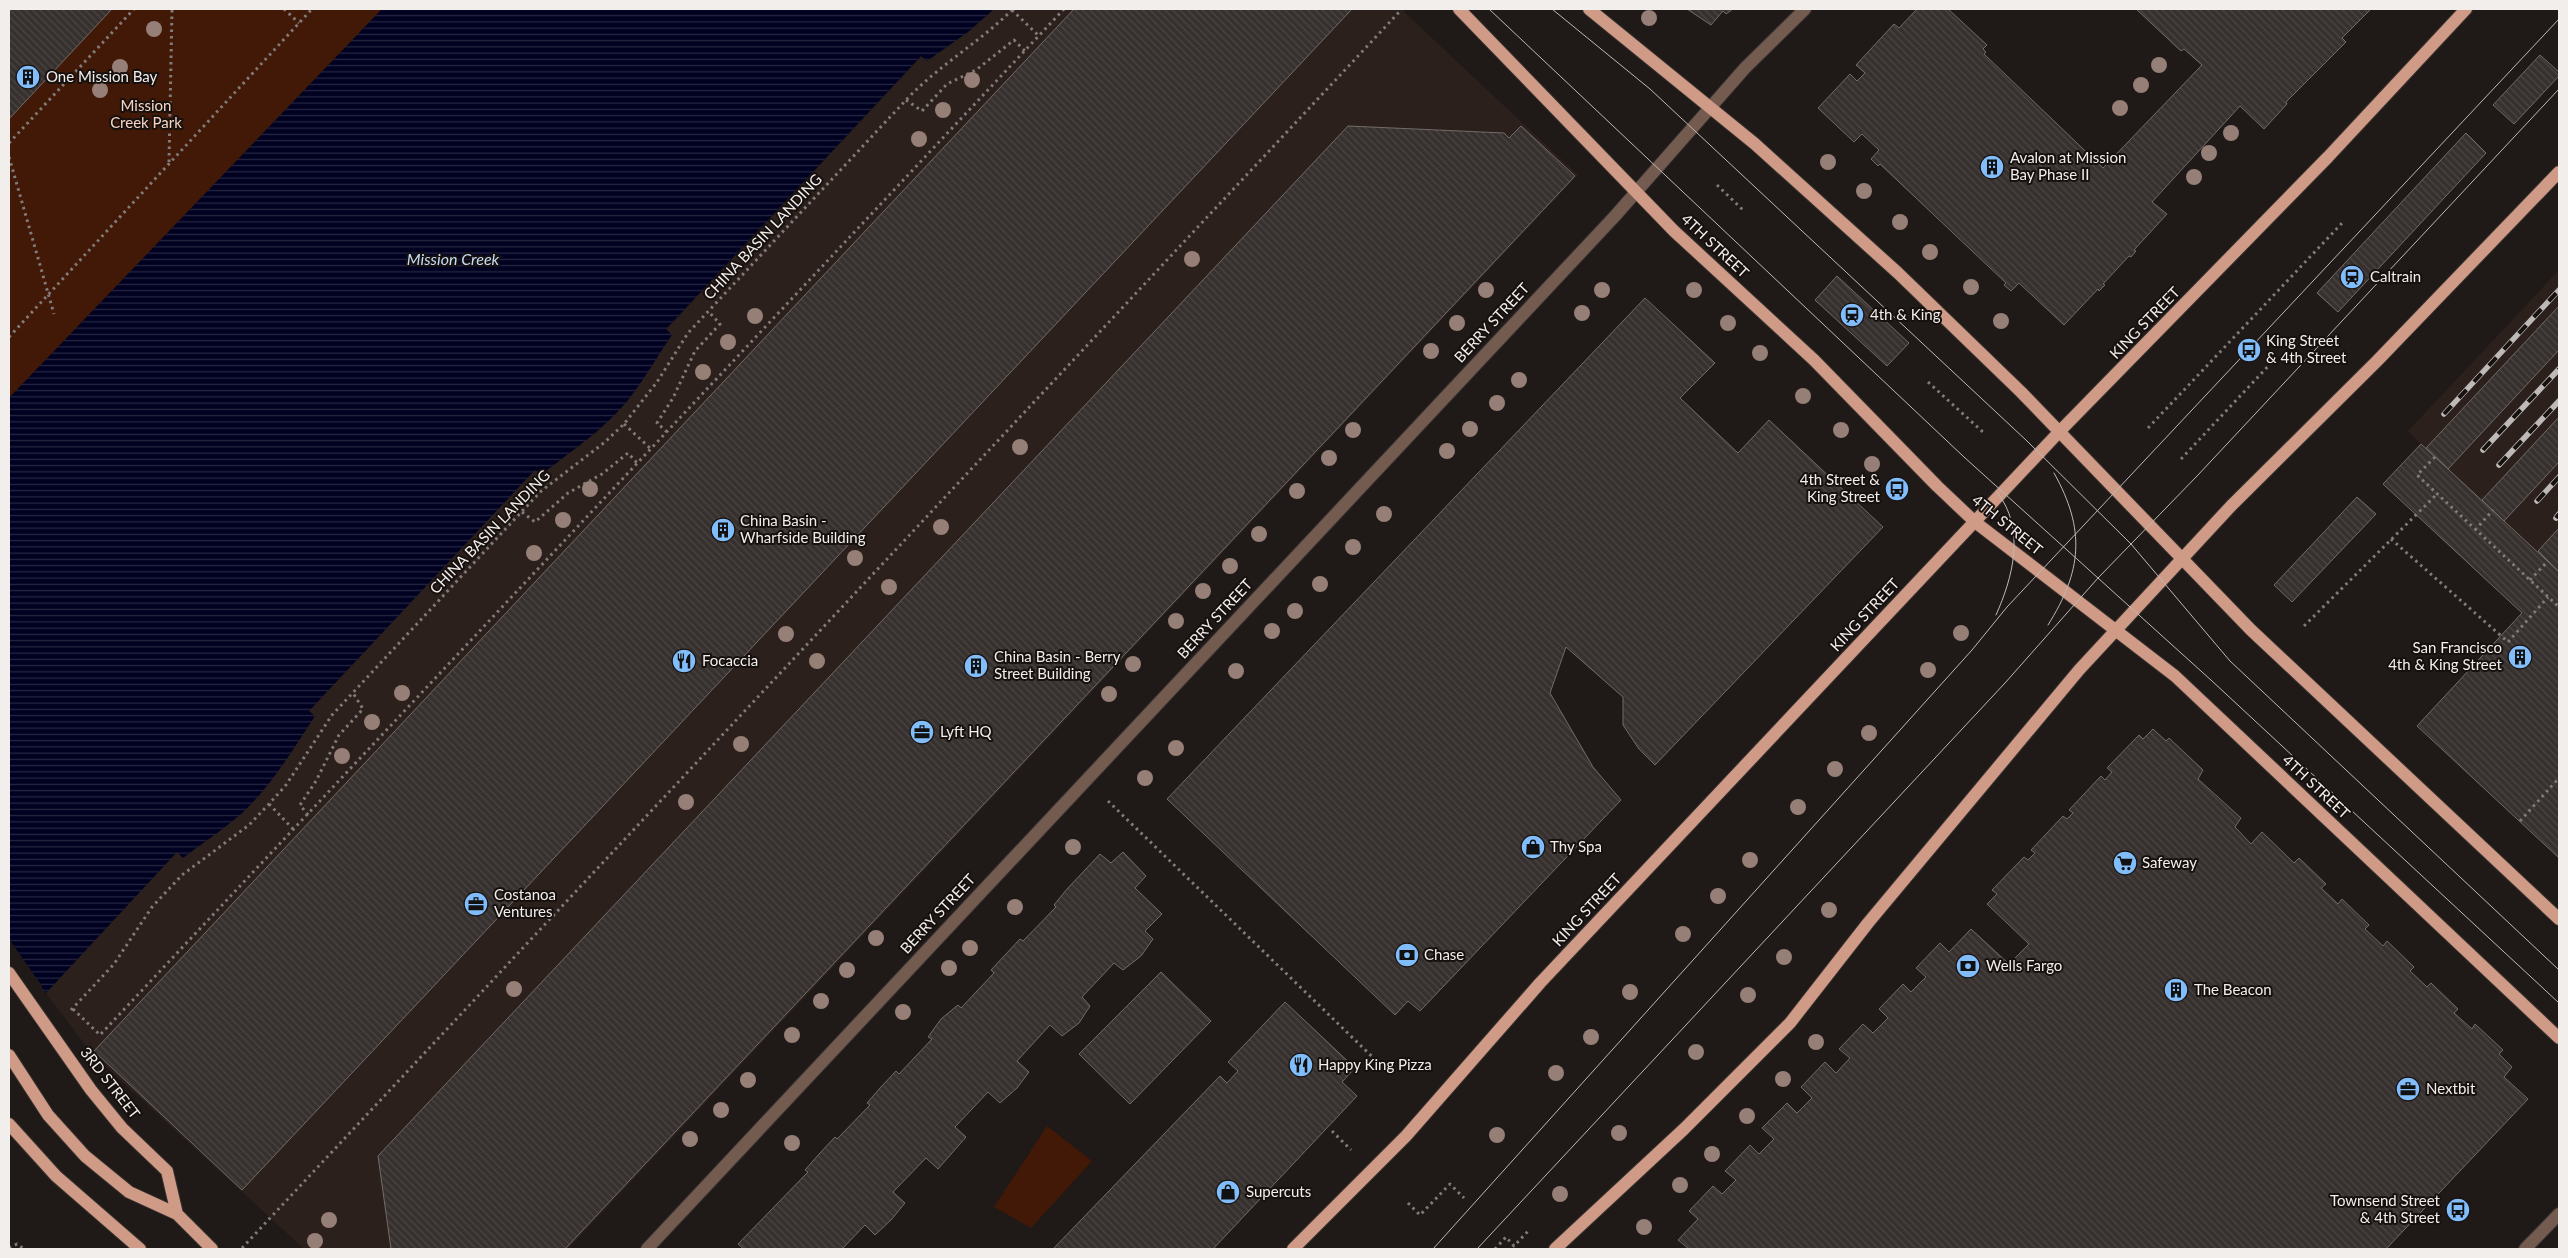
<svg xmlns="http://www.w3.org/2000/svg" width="2568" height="1258" font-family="Lato,sans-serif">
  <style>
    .built { fill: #2c201c }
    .green { fill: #411906 }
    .water { fill: url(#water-rules) }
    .pier { fill: #1f1917 }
    .building { fill: url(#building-back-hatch); stroke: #726b68 }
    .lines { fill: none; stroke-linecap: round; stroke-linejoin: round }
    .minor-casing { stroke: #383331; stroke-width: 14 }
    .major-casing { stroke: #383331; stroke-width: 14 }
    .path { stroke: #817c7a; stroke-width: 3; stroke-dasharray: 2.5 4; stroke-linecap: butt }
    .minor { stroke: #745b50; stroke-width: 12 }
    .major { stroke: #d09b86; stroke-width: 12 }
    .tram { stroke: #bdb9b7; stroke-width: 1 }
    .rail-casing { stroke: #bdb9b7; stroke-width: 5.5 }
    .rail { stroke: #16100e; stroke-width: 4; stroke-dasharray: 11; stroke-linecap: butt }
    .tree { fill: #967f76 }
    .labels { text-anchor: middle; stroke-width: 4; stroke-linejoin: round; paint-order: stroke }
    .poi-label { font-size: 15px; fill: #f2eeec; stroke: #16100e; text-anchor: start }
    .park-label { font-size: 15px; fill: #f7d3c4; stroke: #16100e }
    .street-label { font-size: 15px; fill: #f2eeec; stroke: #16100e }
    .water-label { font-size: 16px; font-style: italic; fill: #c5ddf8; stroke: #16100e }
  </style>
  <defs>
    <pattern id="water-rules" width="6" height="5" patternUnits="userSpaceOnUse" patternTransform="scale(1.25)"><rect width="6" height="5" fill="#000121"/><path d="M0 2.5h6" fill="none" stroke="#262641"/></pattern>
    <pattern id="building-back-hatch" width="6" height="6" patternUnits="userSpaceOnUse" patternTransform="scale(1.25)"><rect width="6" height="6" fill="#36302e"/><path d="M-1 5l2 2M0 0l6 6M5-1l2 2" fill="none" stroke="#4a4442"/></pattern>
  </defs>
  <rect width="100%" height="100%" fill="#1f1917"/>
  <path class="built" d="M994,9H1401L1578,175L568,1249H304L92,1054L46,993L177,852L183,858L220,831L259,796L314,716L309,711L535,469L541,475L597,432L614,415L631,397L671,335L666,330L922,56L927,61L968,32Z
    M2559,270V858L2417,726L2522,613L2383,484L2421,444L2408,431Z"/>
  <path class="green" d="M112,9H382L9,398V119Z
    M1047,1126L1092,1161L1031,1228L994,1207Z"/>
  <path class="water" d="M382,9H994L968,32L927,61L921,56L666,329L672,335C658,355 646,377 631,396C607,428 572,450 541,475L535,470L309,711L315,716C292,751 272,785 241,814C223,830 202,843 183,858L177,852L46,993L41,986L9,1009V398Z"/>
  <path class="pier" d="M9,939L42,986L9,1012Z"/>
  <path class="building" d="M9,9H112L9,119Z
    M1074,9H1352L242,1190L94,1051Z
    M1687,9H1733L1726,14L1723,11L1711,25Z
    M1917,9H1948L1987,45L1983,49L1986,52L1984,54L2103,168L2202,65L2184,49L2181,51L2136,9H2371L2342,38L2346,42L2286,102L2287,104L2264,129L2240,106L2152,202L2167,214L2134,250L2136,251L2131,257L2129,256L2103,284L2105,285L2099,291L2098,289L2064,325L2019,283L2011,291L2004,285L2006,283L1880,164L1878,166L1871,159L1879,150L1862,134L1854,142L1818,108L1850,74L1857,81L1865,73L1856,65L1894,24L1899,28Z
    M2540,55L2559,72V76L2514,124L2493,105Z
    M1348,126L1504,133L1509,138L1521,126L1575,176L565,1249H391L378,1156Z
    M2466,133L2486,153L2338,312L2317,293Z
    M1837,276L1909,343L1887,366L1815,300Z
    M1645,298L1715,363L1680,398L1738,453L1769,420L1883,527L1655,765L1639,749L1623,725V697L1566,647L1550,693L1593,767L1621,800L1420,1011L1408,1001L1395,1015L1167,799Z
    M2559,306V350L2448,469L2426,448Z
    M2559,417V462L2504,521L2482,500Z
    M2421,444L2559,572V858L2417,726L2522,613L2383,484Z
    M2357,497L2376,514L2292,602L2274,585Z
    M2559,528V572L2538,551Z
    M2153,729L2166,741L2169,738L2203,770L2198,779L2241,818L2235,827L2251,844L2262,832L2294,863L2299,858L2326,884L2321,888L2338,904L2342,899L2369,925L2365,929L2383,946L2387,941L2414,967L2410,971L2427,987L2431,983L2458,1009L2454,1013L2472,1029L2475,1024L2503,1050L2499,1054L2512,1067L2504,1077L2528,1099L2386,1249H1689L1678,1240L1698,1219L1689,1211L1713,1186L1722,1194L1736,1180L1725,1171L1750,1145L1759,1154L1774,1139L1762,1128L1787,1103L1797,1113L1812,1098L1801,1087L1825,1062L1836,1073L1850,1058L1839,1049L1863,1024L1873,1033L1888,1018L1879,1009L1903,984L1911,992L1926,977L1916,968L1940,943L1949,952L1971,929L2009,964L2029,944L1987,904L1997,894L1992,890L2024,857L2028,860L2035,853L2031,850L2063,816L2067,819L2073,813L2069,810L2101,776L2105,780L2112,772L2107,768L2139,735L2143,739Z
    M1123,852L1146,876L1135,888L1162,914L1145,931L1153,939L1141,956L1123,970L1114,963L1082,997L1090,1006L1079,1023L1062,1036L1050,1025L1017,1061L1029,1072L1017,1088L1000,1103L988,1092L955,1127L966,1137L938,1169L926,1158L893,1192L905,1203L891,1220L875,1235L865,1225L842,1249H744L738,1244L808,1172L805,1170L820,1153L835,1137L837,1139L870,1105L867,1103L881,1087L896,1071L899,1074L932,1039L928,1037L941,1019L958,1005L961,1008L994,973L991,970L1020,939L1023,941L1056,907L1054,905L1067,889L1100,854L1111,863Z
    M1161,972L1211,1021L1130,1104L1079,1054Z
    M1285,1002L1355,1068L1342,1082L1357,1096L1213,1249H1053L1220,1076L1227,1083L1238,1071L1228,1062Z"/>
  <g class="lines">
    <g class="minor-casing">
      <path id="minor" d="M647,1249L1615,216L1745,68L1805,9
        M2525,1249L2559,1214"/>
    </g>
    <g class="major-casing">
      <path id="major" d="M1459,9L1674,231L1814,360L1937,486L1975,522L2175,676L2559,1038
        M1589,9L1755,144L1898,273L2021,392L2251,630L2559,919
        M9,973L91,1090L122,1128L167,1171L177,1214
        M9,1055L48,1115L85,1156L129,1192L177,1214L212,1249
        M9,1124L56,1176L140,1249
        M1293,1249L1406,1136L1540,983L2060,431L2328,157L2466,9
        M1555,1249L1684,1129L1790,1023L1868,923L2079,670L2231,506L2377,361L2559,172"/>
    </g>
    <path class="path" d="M284,9L299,23
      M1012,10L1039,36
      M906,100L922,111L947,84L976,70L1014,40L1025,51
      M9,143L134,9
      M9,157L54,314
      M169,162L172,9
      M1717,185L1744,211
      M9,337L312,9
      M1928,382L1984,433
      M624,424L651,449
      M2148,428L2344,221
      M667,432L657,423L673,398L695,351L720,324L709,312
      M2435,457L2417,475L2559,607
      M2181,459L2273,361
      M522,512L535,522L568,493L602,474L628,453L638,464
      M2475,530L2493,510
      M2391,539L2508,642L2548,597
      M2530,580L2548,561
      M2304,626L2437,494
      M1108,801L1388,1072
      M269,804L294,830
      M308,815L300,805L316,781L339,735L363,709L353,693
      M2520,821L2559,778
      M73,1009L100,1035L1064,9
      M71,1010L114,964L152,907L182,875L249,825L269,804L286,785L332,715L540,492L605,442L624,424L657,382L688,333L906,100C939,65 980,42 1013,9
      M1332,1131L1351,1150
      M1408,1203L1420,1215L1450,1184L1464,1198
      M9,1248L17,1244L24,1249
      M242,1248L1402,9
      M1495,1249L1506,1237L1514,1246L1530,1229"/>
    <use href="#minor" class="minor"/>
    <use href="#major" class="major"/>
    <path class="tram" d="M1489,9L1964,457L2212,681L2559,1003
      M1552,9L1650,89L2027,441L2131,544L2230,661L2559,970
      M1996,615C2013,577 2026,529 1997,492
      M2048,625C2082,571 2086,530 2054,473
      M1433,1249L1972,650L2007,607L2559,19
      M1477,1249L2005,683L2098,578L2198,475L2559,89"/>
    <g class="rail-casing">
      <path id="rail" d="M2444,414L2559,290
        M2483,450L2559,369
        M2499,465L2559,401
        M2537,501L2559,477
        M2556,518L2559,514"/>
    </g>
    <use href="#rail" class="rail"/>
  </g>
  <g class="tree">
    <circle cx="1649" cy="18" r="8"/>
    <circle cx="154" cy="29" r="8"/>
    <circle cx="2159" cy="65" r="8"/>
    <circle cx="120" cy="67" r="8"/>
    <circle cx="972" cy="80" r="8"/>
    <circle cx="2141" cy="85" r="8"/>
    <circle cx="100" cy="90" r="8"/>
    <circle cx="2120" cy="108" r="8"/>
    <circle cx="943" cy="110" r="8"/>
    <circle cx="2231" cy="133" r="8"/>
    <circle cx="919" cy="139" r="8"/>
    <circle cx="2209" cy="153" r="8"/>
    <circle cx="1828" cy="162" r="8"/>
    <circle cx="2194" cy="177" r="8"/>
    <circle cx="1864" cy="191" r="8"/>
    <circle cx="1900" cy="222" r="8"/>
    <circle cx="1930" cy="252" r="8"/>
    <circle cx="1192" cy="259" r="8"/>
    <circle cx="1971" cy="287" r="8"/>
    <circle cx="1486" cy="290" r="8"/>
    <circle cx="1602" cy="290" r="8"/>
    <circle cx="1694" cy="290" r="8"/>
    <circle cx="1582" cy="313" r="8"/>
    <circle cx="755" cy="316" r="8"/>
    <circle cx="2001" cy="321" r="8"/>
    <circle cx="1457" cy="323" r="8"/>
    <circle cx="1728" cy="323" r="8"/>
    <circle cx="728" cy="342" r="8"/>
    <circle cx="1431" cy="351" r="8"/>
    <circle cx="1760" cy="353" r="8"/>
    <circle cx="703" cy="372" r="8"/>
    <circle cx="1519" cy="380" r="8"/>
    <circle cx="1803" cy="396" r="8"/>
    <circle cx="1497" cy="403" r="8"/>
    <circle cx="1470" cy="429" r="8"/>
    <circle cx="1353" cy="430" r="8"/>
    <circle cx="1841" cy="430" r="8"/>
    <circle cx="1020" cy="447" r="8"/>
    <circle cx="1447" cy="451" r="8"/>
    <circle cx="1329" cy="458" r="8"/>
    <circle cx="1872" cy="464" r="8"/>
    <circle cx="590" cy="489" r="8"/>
    <circle cx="1297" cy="491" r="8"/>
    <circle cx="1384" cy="514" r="8"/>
    <circle cx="563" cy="520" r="8"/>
    <circle cx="941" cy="527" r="8"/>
    <circle cx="1259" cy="534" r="8"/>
    <circle cx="1353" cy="547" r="8"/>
    <circle cx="534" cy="553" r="8"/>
    <circle cx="855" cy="558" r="8"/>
    <circle cx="1230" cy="566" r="8"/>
    <circle cx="1320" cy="584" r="8"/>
    <circle cx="889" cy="587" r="8"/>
    <circle cx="1203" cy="591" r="8"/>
    <circle cx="1295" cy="611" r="8"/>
    <circle cx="1176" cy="621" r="8"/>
    <circle cx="1272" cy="631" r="8"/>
    <circle cx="1961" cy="633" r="8"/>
    <circle cx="786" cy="634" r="8"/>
    <circle cx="817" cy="661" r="8"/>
    <circle cx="1133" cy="664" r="8"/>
    <circle cx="1928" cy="670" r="8"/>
    <circle cx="1236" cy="671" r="8"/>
    <circle cx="402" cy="693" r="8"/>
    <circle cx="1109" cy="694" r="8"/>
    <circle cx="372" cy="722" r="8"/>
    <circle cx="1869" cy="733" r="8"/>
    <circle cx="741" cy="744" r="8"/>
    <circle cx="1176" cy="748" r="8"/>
    <circle cx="342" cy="756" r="8"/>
    <circle cx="1835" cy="769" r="8"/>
    <circle cx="1145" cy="778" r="8"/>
    <circle cx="686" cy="802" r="8"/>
    <circle cx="1798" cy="807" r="8"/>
    <circle cx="1073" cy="847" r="8"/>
    <circle cx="1750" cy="860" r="8"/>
    <circle cx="1718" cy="896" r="8"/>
    <circle cx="1015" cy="907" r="8"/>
    <circle cx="1829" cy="910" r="8"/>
    <circle cx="1683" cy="934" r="8"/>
    <circle cx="876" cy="938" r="8"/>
    <circle cx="970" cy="948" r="8"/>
    <circle cx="1784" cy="957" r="8"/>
    <circle cx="949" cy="968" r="8"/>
    <circle cx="847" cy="970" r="8"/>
    <circle cx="514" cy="989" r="8"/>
    <circle cx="1630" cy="992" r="8"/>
    <circle cx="1748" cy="995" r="8"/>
    <circle cx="821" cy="1001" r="8"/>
    <circle cx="903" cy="1012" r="8"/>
    <circle cx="792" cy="1035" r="8"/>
    <circle cx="1591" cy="1037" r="8"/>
    <circle cx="1816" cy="1042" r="8"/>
    <circle cx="1696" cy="1052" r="8"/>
    <circle cx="1556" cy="1073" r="8"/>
    <circle cx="1783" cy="1079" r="8"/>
    <circle cx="748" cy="1080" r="8"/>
    <circle cx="721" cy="1110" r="8"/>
    <circle cx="1747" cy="1116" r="8"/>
    <circle cx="1619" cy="1133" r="8"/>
    <circle cx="1497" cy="1135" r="8"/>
    <circle cx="690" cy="1139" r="8"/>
    <circle cx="792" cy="1143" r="8"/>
    <circle cx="1712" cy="1154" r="8"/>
    <circle cx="1680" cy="1185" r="8"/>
    <circle cx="1560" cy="1194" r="8"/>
    <circle cx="329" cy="1220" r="8"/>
    <circle cx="1644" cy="1227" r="8"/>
    <circle cx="315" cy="1241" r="8"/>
  </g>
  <defs>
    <g id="building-disc" transform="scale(1.25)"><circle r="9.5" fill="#81bdfa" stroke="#16100e"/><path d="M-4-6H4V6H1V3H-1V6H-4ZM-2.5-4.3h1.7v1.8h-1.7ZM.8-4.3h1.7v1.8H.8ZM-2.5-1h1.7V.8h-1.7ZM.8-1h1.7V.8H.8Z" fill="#111"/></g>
    <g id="station-disc" transform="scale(1.25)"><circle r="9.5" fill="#81bdfa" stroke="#16100e"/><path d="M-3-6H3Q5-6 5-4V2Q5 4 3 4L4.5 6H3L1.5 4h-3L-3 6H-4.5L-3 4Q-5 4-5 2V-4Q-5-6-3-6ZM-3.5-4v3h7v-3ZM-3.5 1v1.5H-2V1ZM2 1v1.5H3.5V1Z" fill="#111"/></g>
    <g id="bus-disc" transform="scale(1.25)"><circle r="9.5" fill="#81bdfa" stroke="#16100e"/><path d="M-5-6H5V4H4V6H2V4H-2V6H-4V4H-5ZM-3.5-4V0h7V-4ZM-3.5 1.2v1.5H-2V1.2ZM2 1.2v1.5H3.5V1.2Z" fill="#111"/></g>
    <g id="restaurant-disc" transform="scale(1.25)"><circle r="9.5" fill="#81bdfa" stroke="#16100e"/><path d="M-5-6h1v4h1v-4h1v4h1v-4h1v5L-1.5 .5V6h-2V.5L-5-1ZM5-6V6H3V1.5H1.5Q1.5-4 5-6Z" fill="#111"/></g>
    <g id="office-disc" transform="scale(1.25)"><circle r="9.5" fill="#81bdfa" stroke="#16100e"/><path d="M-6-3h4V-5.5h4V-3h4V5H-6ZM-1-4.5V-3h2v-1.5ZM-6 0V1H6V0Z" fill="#111"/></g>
    <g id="shop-disc" transform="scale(1.25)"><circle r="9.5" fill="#81bdfa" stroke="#16100e"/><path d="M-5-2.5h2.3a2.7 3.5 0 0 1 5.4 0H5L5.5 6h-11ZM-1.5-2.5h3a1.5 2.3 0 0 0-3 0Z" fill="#111"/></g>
    <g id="supermarket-disc" transform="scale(1.25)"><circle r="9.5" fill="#81bdfa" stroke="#16100e"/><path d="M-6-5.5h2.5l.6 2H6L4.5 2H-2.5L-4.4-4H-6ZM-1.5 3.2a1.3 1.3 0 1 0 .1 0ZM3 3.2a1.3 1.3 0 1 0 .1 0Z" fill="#111"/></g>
    <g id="bank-disc" transform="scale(1.25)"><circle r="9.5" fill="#81bdfa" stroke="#16100e"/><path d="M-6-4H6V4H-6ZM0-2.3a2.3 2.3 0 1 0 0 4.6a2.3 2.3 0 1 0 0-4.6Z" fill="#111"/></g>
  </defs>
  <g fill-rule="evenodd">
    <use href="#building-disc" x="28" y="77"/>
    <use href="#building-disc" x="1992" y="167"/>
    <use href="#station-disc" x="2352" y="277"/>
    <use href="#station-disc" x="1852" y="315"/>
    <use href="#bus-disc" x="2249" y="350"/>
    <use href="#bus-disc" x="1897" y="489"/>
    <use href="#building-disc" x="723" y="530"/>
    <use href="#building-disc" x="2520" y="657"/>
    <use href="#restaurant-disc" x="684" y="661"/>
    <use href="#building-disc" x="976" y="666"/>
    <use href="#office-disc" x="922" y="732"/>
    <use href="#shop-disc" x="1533" y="847"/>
    <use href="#supermarket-disc" x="2125" y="863"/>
    <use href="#office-disc" x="476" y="904"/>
    <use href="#bank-disc" x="1407" y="955"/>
    <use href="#bank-disc" x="1968" y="966"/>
    <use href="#building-disc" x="2176" y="990"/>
    <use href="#restaurant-disc" x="1301" y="1065"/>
    <use href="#office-disc" x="2408" y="1089"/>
    <use href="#shop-disc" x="1228" y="1192"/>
    <use href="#bus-disc" x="2458" y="1210"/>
  </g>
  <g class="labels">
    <g class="poi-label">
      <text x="46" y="82">One Mission Bay</text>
      <text x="2010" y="163">Avalon at Mission<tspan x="2010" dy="17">Bay Phase II</tspan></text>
      <text x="2370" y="282">Caltrain</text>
      <text x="1870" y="320">4th &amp; King</text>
      <text x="2266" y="346">King Street<tspan x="2266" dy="17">&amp; 4th Street</tspan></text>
      <text x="1880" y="485" text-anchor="end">4th Street &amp;<tspan x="1880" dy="17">King Street</tspan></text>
      <text x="740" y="526">China Basin -<tspan x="740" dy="17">Wharfside Building</tspan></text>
      <text x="2502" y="653" text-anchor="end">San Francisco<tspan x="2502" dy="17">4th &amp; King Street</tspan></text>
      <text x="994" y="662">China Basin - Berry<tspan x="994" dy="17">Street Building</tspan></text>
      <text x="702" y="666">Focaccia</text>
      <text x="940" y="737">Lyft HQ</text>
      <text x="1550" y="852">Thy Spa</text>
      <text x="2142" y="868">Safeway</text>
      <text x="494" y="900">Costanoa<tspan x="494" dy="17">Ventures</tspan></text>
      <text x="1424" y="960">Chase</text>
      <text x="1986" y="971">Wells Fargo</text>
      <text x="2194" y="995">The Beacon</text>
      <text x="1318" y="1070">Happy King Pizza</text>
      <text x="2426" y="1094">Nextbit</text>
      <text x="1246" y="1197">Supercuts</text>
      <text x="2440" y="1206" text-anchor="end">Townsend Street<tspan x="2440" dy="17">&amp; 4th Street</tspan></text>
    </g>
    <g class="park-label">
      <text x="146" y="111">Mission<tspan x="146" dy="17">Creek Park</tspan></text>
    </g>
    <g class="street-label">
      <text transform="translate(763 237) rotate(-47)" y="5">CHINA BASIN LANDING</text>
      <text transform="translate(1715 246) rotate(43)" y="5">4TH STREET</text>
      <text transform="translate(1492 323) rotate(-47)" y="5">BERRY STREET</text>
      <text transform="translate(2145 323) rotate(-46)" y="5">KING STREET</text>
      <text transform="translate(2007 525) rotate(39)" y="5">4TH STREET</text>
      <text transform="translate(490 532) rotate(-46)" y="5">CHINA BASIN LANDING</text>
      <text transform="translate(1865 615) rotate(-47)" y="5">KING STREET</text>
      <text transform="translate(1215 619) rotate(-47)" y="5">BERRY STREET</text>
      <text transform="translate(2316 787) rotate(43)" y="5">4TH STREET</text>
      <text transform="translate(1587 910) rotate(-47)" y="5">KING STREET</text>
      <text transform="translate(938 914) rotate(-47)" y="5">BERRY STREET</text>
      <text transform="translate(110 1083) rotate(52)" y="5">3RD STREET</text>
    </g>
    <g class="water-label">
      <text x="453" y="265">Mission Creek</text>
    </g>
  </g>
  <rect width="2568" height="1258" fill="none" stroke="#f2eeec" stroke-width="20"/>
</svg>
